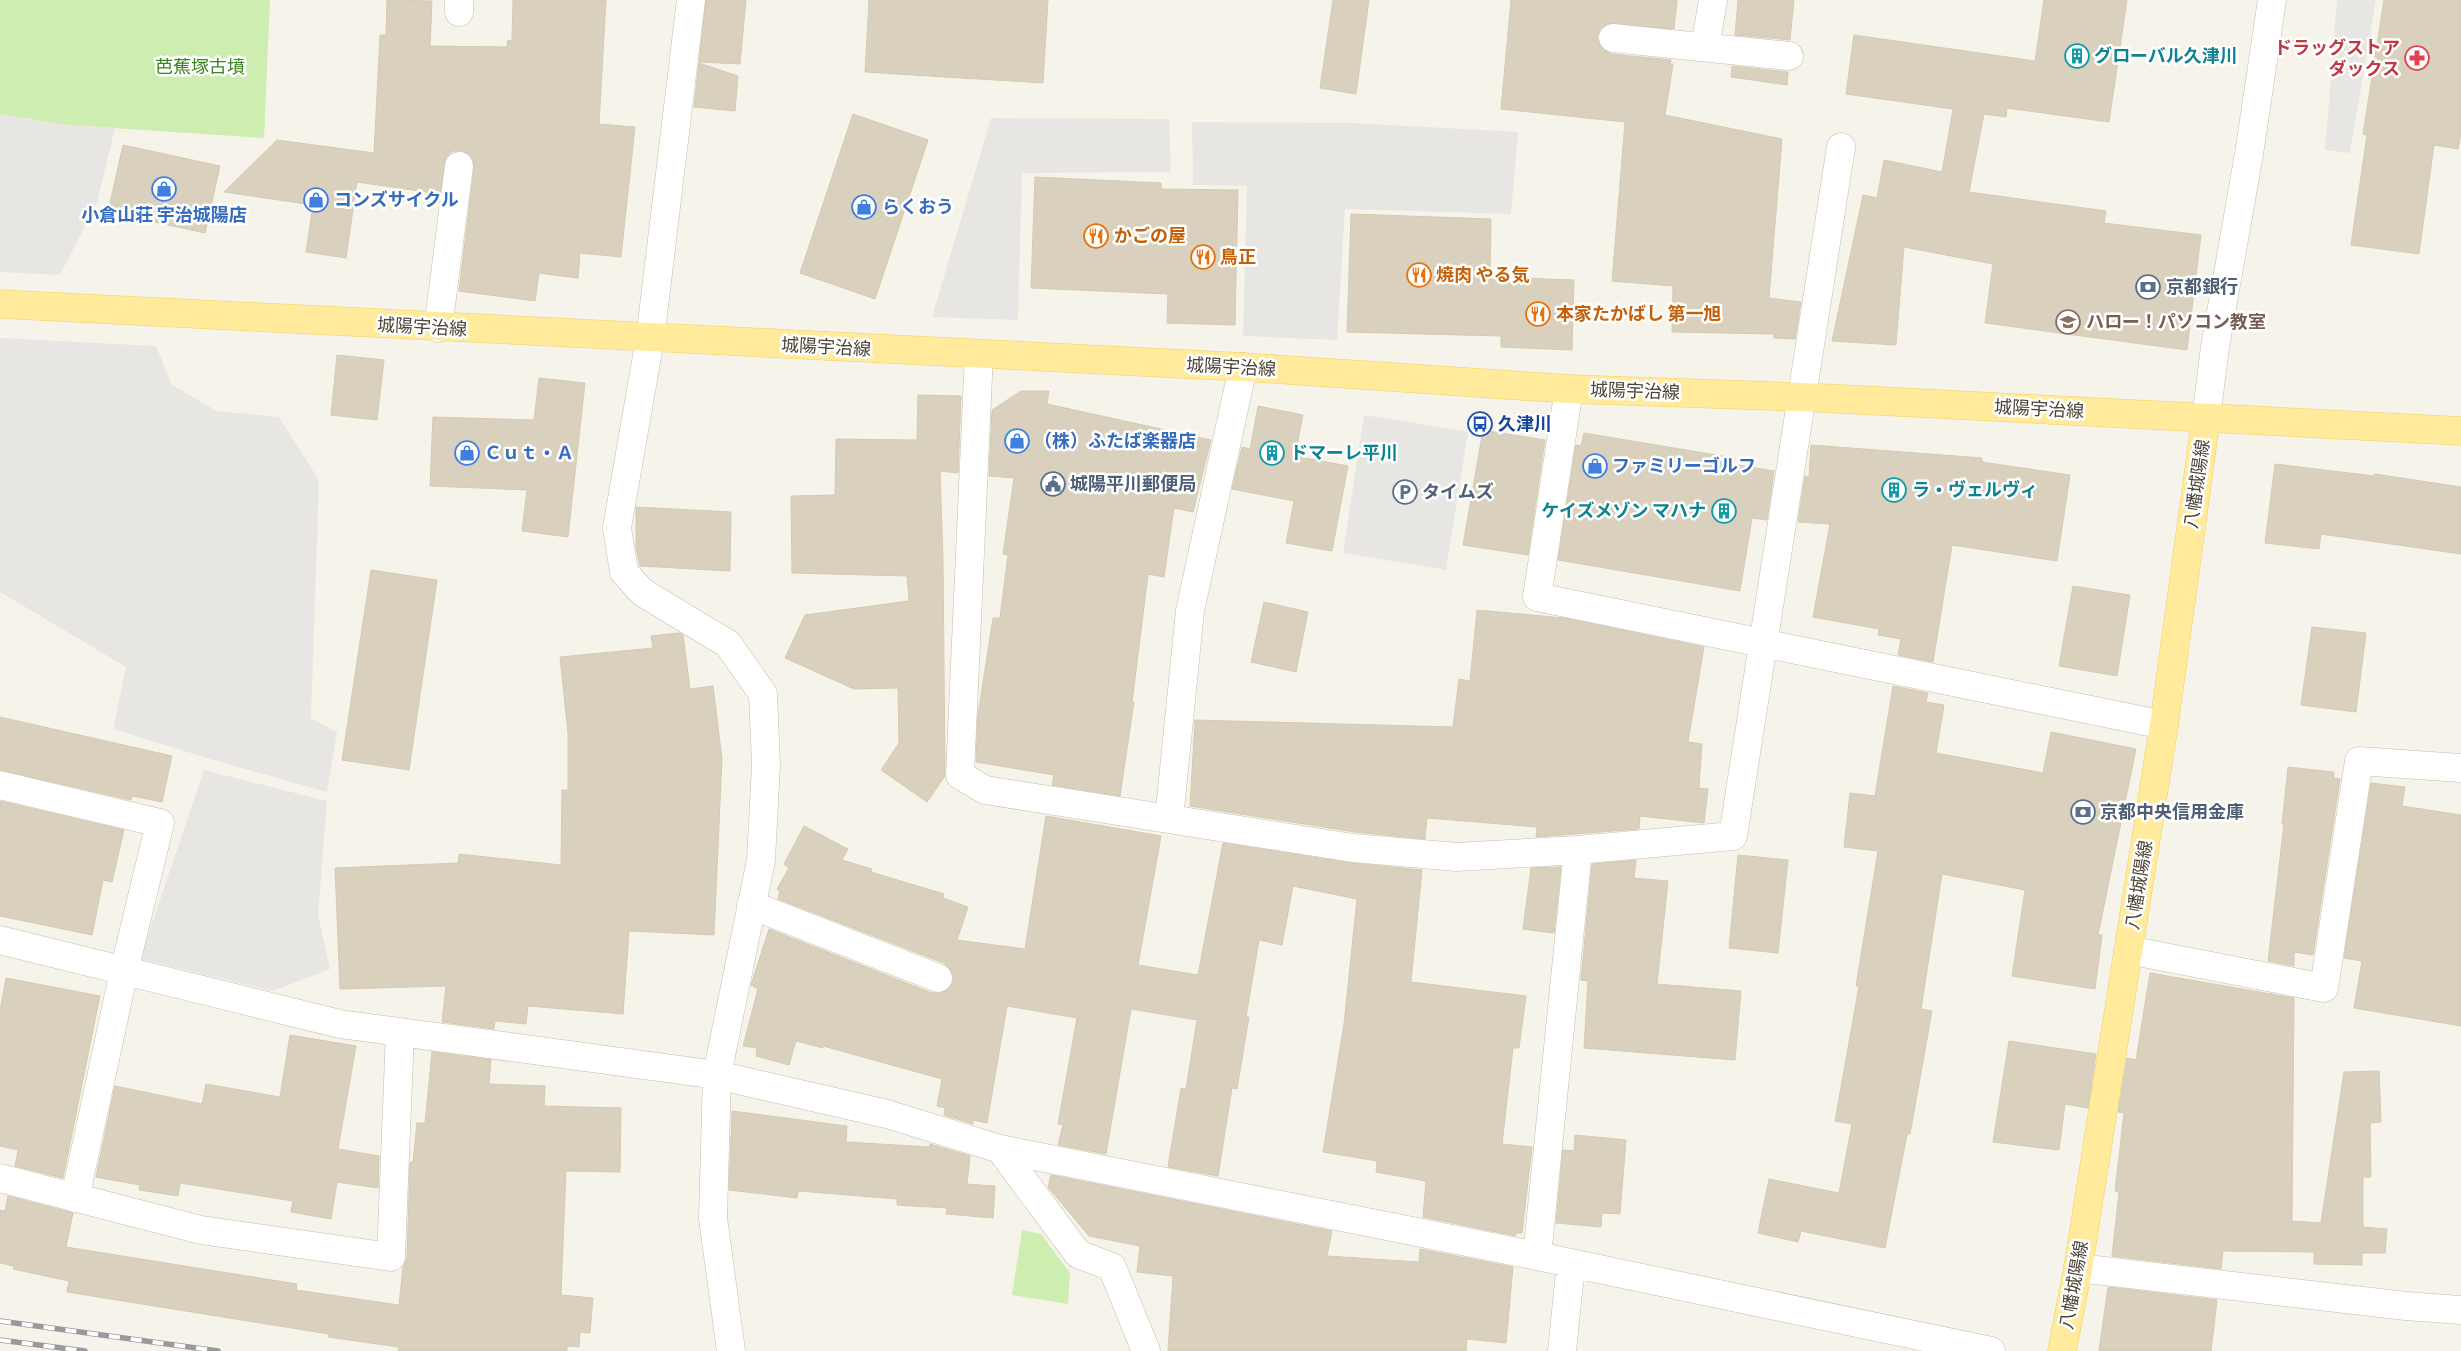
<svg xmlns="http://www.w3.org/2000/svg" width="2461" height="1351" font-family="'Source Sans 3','Noto Sans JP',sans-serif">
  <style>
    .green { fill: #cdeeb0 }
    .parking { fill: #e8e6e2 }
    .building { fill: #d9d1be; stroke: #d5cab1 }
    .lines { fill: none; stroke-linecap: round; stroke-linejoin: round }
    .minor-casing { stroke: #c3bdab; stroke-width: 29 }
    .major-casing { stroke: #f0d05f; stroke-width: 29 }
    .minor { stroke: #fff; stroke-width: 28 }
    .major { stroke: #ffeb9b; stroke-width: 28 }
    .rail-casing { stroke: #999; stroke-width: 5.5 }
    .rail { stroke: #fff; stroke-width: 4; stroke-dasharray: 11; stroke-linecap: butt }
    .labels { text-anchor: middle; stroke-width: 5; stroke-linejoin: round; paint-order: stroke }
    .health-label { font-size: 18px; font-weight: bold; fill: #be3a42; stroke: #fff; text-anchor: end }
    .culture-label { font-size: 18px; font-weight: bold; fill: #0d838f; stroke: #fff; text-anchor: start }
    .park-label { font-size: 18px; fill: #408523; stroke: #fff }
    .shop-label { font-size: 18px; font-weight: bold; fill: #366cbe; stroke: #fff; text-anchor: start }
    .food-label { font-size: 18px; font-weight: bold; fill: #c56008; stroke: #fff; text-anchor: start }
    .service-label { font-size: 18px; font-weight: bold; fill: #4e5e75; stroke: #fff; text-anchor: start }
    .education-label { font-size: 18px; font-weight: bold; fill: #785e54; stroke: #fff; text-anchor: start }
    .street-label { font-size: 18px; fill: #4c4537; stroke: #fff }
    .transit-label { font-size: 18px; font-weight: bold; fill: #164399; stroke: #fff; text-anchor: start }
  </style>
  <rect width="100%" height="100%" fill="#f6f4ea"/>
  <path class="green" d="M0,0H270L264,138L67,125L0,114Z
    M1022,1230L1041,1234L1070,1273L1068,1304L1012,1295Z"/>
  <path class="parking" d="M2337,0H2376L2350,153L2325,150Z
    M0,114L67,125L115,128L97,203L60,275L0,272Z
    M991,118L1169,119L1171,172L1022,173L1018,320L932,317Z
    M1192,122L1353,123L1518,132L1511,214L1345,209L1337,340L1243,336L1247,186L1193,185Z
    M0,338L156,346L172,385L217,411L279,417L319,480L311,718L337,732L327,792L210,759L113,729L126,667L0,592Z
    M1364,415L1468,432L1446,570L1343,553Z
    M204,770L327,801L318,914L330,969L273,991L140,959Z"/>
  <path class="building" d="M387,0L432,1L430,46L507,47L508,40L512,41L513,0H606L599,124L635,127L621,257L580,253L578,278L539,273L535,301L459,291L474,168L473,160L469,154L461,151H453L446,157L440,194L357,182L346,258L306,252L313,205L224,192L277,140L374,153L380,35H386Z
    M706,0H746L740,64L699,62Z
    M869,0H1048L1043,83L865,72Z
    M1333,0H1369L1356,94L1320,88Z
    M1511,0H1677L1674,29L1607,24L1600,29L1597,37L1599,44L1604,50L1611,54L1671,60L1670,64H1673L1665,115L1782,139L1769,298L1801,302L1795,339L1774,338V334L1672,332L1673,286L1612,281L1625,122L1501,109Z
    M1738,0H1794L1790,40L1735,35Z
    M2044,0H2127L2109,122L2007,108L2006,117L1984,114L1969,192L2106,211L2104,223L2201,235L2187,350L1985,323L1993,264L1904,247L1896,345L1832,341L1863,195L1877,198L1884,160L1942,172L1953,109L1846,94L1854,35L2035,61Z
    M2384,0H2461V133L2458,149L2434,145L2419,254L2351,245L2367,135L2363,134Z
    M699,63L738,76L735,111L694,107Z
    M1732,66L1788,72L1787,85L1731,77Z
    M853,114L928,140L875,299L800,273Z
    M123,145L220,166L205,233L108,212Z
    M1035,177L1161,183V189L1238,190L1235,325L1167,323L1168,294L1031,288Z
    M1351,214L1491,219L1490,277L1574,280L1572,350L1501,347V336L1347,332Z
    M337,355L384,360L377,420L331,415Z
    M539,378L585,383L568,537L522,531L527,490L430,486L433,417L534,420Z
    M1021,391H1049L1047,404L1211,440L1193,512L1174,508L1164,577L1148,574L1132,702H1134L1120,796L1052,785L1054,775L976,762L978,715L993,618H1000L1008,555L1003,554L1014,478L989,476L992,410Z
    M918,395L961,396L958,473L940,471L943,558L945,776L927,802L881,770L899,743L898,688L854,689L785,658L805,615L909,601L907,576L792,573L791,496L835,495L836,439L917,440Z
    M1258,406L1303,415L1295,456L1348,466L1332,551L1286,543L1294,501L1232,489L1242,447L1250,449Z
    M1483,430L1545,440L1528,555L1463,545Z
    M1584,433L1728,457L1727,463L1774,471L1767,520L1752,518L1740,591L1558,560L1576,445L1581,446Z
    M1811,445L1982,458V462L2070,475L2057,561L1952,545L1933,662L1898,655L1901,639L1878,635L1879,629L1813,617L1830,524L1798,522L1805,476L1809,477Z
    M2275,464L2374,476L2375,474L2461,487V554L2321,534L2319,549L2265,543Z
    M636,507L731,512L730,571L640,566L636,548Z
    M371,570L437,580L409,770L342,760Z
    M2073,586L2130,595L2117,676L2059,666Z
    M1264,602L1308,612L1296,672L1251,662Z
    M1477,610L1564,618L1704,647L1688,742L1702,744L1699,788L1708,789L1704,823L1640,816L1639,829L1536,837L1537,827L1427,818L1425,839L1355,832L1190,806L1195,720L1453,727L1459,679L1470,681Z
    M2312,627L2366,633L2356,712L2301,705Z
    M679,633L683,635L690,689L713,686L722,759L714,935L629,931L623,1014L528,1006L526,1024L495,1021L494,1029L442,1022L446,986L340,989L335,868L458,863L459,854L561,865L562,790H568V733L560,657L653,648L651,636Z
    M1893,686L1928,693L1926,702L1944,705L1936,753L2043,773L2051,732L2136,749L2098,935H2102L2095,989L2012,976L2025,890L1942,874L1921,1009L1932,1011L1910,1134H1907L1885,1248L1801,1231L1798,1242L1758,1233L1769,1179L1839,1193L1852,1124L1835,1121L1859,986H1856L1878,851L1844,847L1850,793L1875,796Z
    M0,717L172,756L162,802L132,796L131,800L0,770Z
    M2288,767L2334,772V778L2340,779L2313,955L2294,952V966L2268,961L2284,824H2282Z
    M2371,783L2405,787L2402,806L2461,815V1026L2354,1008L2362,961L2344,958Z
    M0,801L124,830L112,882L103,880L92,935L0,916Z
    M1046,816L1161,836L1138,965L1198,975L1223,843L1351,863L1422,870L1411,982L1526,996L1519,1048H1513L1502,1144L1532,1147L1522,1233H1516V1236L1423,1217L1426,1181L1376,1172L1377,1161L1323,1152L1344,1024L1357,899L1293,886L1282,945L1259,940L1246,1017H1249L1237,1089L1232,1088L1218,1176L1168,1167L1181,1088L1186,1089L1197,1020L1131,1009L1106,1154L1058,1145L1063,1125L1058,1124L1077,1018L1007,1006L987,1123L973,1120V1124L944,1115L945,1108L937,1106L942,1079L823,1046V1048L796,1041L789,1065L756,1056L757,1048L743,1046L758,989L751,985L769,929L932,993H940L947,990L953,983V976L950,969L944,963L778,899L780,891L777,889L789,868L784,864L804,826L848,849L842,860L872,869L871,872L944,894L943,898L968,907L957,940L1025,949Z
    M1738,855L1788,860L1778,953L1729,948Z
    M1636,860L1634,878L1668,881L1657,984L1741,991L1735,1060L1584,1048L1588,981L1581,980L1592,864Z
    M1561,867L1554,933L1523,929L1531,868Z
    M2150,973L2294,998L2292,1221L2321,1223L2344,1072L2379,1071L2381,1122L2370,1123L2371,1177H2363V1227L2387,1229L2385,1253H2362V1265L2314,1264V1252L2223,1251L2221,1269L2112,1256L2119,1192L2115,1191L2124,1113L2118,1112L2127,1058L2136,1060Z
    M6,978L100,996L63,1178L15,1166L18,1150L0,1146V1011Z
    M290,1035L356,1046L338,1149L379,1156L378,1188L337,1182L331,1219L291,1212L293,1201L180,1183L178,1196L139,1190L140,1185L96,1177L115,1086L202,1104L206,1084L280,1097Z
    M2009,1041L2096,1054L2088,1108L2065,1104L2059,1150L1993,1142Z
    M432,1052L491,1060L489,1084L545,1086L544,1106L621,1108L620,1172L566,1171L561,1295L593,1298L590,1333L580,1332L579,1347L567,1346V1351H398L399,1347L328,1337L329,1334L67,1292L69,1281L13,1269L14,1266L0,1263V1210L5,1211L8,1196L73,1213L66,1247L297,1284L296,1290L399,1305L403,1267L407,1258L410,1162H413L417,1123H425Z
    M732,1111L847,1126L846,1142L929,1147L930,1144L970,1156L967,1184L995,1186L993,1218L946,1214L947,1208L897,1205V1199L798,1191L797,1198L729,1190Z
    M1575,1135L1626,1140L1620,1214L1602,1213L1601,1227L1556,1223L1563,1150L1574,1151Z
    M1051,1175L1332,1231L1327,1256L1419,1262L1420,1249L1513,1267L1506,1343L1467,1339L1466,1351H1168L1173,1276L1137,1272L1140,1246L1089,1236L1048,1187Z
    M2108,1287L2217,1300L2211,1351H2099Z"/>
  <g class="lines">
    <g class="minor-casing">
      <path id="minor" d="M691,0L650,339L617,528L624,572L642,592L728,644L763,694L766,765L761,860L717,1075L713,1218L731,1351
        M459,12V0
        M1613,38L1789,56
        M1705,47L1713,0
        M438,328L459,166
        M979,354L960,775L985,790L1353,848L1457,857L1578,850L1733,836L1841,147
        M1569,389L1537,597L2164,725
        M2206,418L2215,347L2249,154L2272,0
        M0,785L160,823L124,971L75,1198
        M1169,819L1190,611L1243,367
        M751,905L938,978
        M0,940L340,1024L717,1075L887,1114L1000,1149L1537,1256L1991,1351
        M2128,950L2324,988L2359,761L2461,768
        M1000,1149L1078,1254L1112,1267L1146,1351
        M0,1178L201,1230L391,1257L400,1032
        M1537,1256L1578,850
        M2078,1268L2406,1306L2461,1310
        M1562,1351L1571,1263"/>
    </g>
    <g class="major-casing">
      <path id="major" d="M0,304L1243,367L1569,389L1802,397L2461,431
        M2062,1351L2078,1268L2164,725L2206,418"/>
    </g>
    <use href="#minor" class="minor"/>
    <use href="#major" class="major"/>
    <g class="rail-casing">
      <path id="rail" d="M0,1321L218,1351
        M0,1340L85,1351"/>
    </g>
    <use href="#rail" class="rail"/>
  </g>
  <defs>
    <g id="building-ring" transform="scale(1.25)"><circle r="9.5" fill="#fff" stroke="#0f9aa8" stroke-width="1.5"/><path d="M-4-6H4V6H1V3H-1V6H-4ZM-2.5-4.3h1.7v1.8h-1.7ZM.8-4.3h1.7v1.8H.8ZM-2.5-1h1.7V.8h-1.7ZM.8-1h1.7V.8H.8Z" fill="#0f9aa8"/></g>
    <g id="pharmacy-ring" transform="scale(1.25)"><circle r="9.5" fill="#fff" stroke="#e0444e" stroke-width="1.5"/><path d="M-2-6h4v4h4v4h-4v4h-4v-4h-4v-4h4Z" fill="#e0444e"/></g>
    <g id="shop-ring" transform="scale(1.25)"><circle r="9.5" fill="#fff" stroke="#3f7fe0" stroke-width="1.5"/><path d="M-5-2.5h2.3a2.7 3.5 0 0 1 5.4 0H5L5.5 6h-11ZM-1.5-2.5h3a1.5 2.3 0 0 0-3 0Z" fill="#3f7fe0"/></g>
    <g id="restaurant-ring" transform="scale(1.25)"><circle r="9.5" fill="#fff" stroke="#e8710a" stroke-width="1.5"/><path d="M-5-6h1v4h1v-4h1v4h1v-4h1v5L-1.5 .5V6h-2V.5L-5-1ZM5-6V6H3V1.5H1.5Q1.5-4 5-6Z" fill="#e8710a"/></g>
    <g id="bank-ring" transform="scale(1.25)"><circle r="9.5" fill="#fff" stroke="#5c6f8a" stroke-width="1.5"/><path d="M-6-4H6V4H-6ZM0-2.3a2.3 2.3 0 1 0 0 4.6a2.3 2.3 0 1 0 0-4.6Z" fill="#5c6f8a"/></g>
    <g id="school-ring" transform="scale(1.25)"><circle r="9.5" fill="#fff" stroke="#8d6e63" stroke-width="1.5"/><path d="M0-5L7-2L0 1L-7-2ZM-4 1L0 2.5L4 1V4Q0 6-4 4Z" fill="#8d6e63"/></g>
    <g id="bus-ring" transform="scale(1.25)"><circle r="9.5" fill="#fff" stroke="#1a4fb4" stroke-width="1.5"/><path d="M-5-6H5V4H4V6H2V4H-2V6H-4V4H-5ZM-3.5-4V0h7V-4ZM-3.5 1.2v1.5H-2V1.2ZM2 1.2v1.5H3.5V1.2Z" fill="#1a4fb4"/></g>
    <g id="civic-ring" transform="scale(1.25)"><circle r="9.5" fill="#fff" stroke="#5c6f8a" stroke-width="1.5"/><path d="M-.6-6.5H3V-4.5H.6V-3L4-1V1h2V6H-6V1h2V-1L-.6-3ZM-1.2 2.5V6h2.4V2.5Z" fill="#5c6f8a"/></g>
    <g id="parking-ring" transform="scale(1.25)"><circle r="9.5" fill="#fff" stroke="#5c6f8a" stroke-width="1.5"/><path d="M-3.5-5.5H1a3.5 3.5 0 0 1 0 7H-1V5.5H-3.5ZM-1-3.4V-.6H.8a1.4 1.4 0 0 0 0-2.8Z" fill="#5c6f8a"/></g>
  </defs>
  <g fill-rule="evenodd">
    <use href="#building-ring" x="2077" y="56"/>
    <use href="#pharmacy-ring" x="2417" y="58"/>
    <use href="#shop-ring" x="164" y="189"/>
    <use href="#shop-ring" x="316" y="200"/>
    <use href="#shop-ring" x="864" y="207"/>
    <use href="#restaurant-ring" x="1096" y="236"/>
    <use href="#restaurant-ring" x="1203" y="257"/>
    <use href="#restaurant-ring" x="1419" y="275"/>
    <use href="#bank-ring" x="2148" y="287"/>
    <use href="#restaurant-ring" x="1538" y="314"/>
    <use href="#school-ring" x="2068" y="322"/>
    <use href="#bus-ring" x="1480" y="424"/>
    <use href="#shop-ring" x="1017" y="441"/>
    <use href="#shop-ring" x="467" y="453"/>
    <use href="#building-ring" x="1272" y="453"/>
    <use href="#shop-ring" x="1595" y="466"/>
    <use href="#civic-ring" x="1053" y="484"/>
    <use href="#building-ring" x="1894" y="490"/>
    <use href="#parking-ring" x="1405" y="492"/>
    <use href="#building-ring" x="1724" y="511"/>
    <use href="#bank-ring" x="2083" y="812"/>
  </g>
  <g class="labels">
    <g class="health-label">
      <text x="2400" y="54">ドラッグストア<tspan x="2400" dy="21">ダックス</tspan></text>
    </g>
    <g class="culture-label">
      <text x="2094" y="62">グローバル久津川</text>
      <text x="1290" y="459">ドマーレ平川</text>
      <text x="1912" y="496">ラ・ヴェルヴィ</text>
      <text x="1706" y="517" text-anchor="end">ケイズメゾン マハナ</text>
    </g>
    <g class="park-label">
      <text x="200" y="73">芭蕉塚古墳</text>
    </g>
    <g class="shop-label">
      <text x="334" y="206">コンズサイクル</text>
      <text x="882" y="213">らくおう</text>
      <text x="164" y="221" text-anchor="middle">小倉山荘 宇治城陽店</text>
      <text x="1034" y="447">（株）ふたば楽器店</text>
      <text x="484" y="459">Ｃｕｔ・Ａ</text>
      <text x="1612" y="472">ファミリーゴルフ</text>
    </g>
    <g class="food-label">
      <text x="1114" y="242">かごの屋</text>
      <text x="1220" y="263">鳥正</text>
      <text x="1436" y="281">焼肉 やる気</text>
      <text x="1556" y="320">本家たかばし 第一旭</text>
    </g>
    <g class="service-label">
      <text x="2166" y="293">京都銀行</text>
      <text x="1070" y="490">城陽平川郵便局</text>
      <text x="1422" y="498">タイムズ</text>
      <text x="2100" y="818">京都中央信用金庫</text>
    </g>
    <g class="education-label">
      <text x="2086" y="328">ハロー！パソコン教室</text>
    </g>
    <g class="street-label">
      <text transform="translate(422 327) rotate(3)" y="6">城陽宇治線</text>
      <text transform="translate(826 347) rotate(3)" y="6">城陽宇治線</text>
      <text transform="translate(1231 367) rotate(3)" y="6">城陽宇治線</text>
      <text transform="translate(1635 391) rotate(2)" y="6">城陽宇治線</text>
      <text transform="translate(2039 409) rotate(3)" y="6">城陽宇治線</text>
      <text transform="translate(2197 484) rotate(-82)" y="6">八幡城陽線</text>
      <text transform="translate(2139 885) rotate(-81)" y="6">八幡城陽線</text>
      <text transform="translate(2074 1285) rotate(-80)" y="6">八幡城陽線</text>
    </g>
    <g class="transit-label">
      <text x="1498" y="430">久津川</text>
    </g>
  </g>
</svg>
